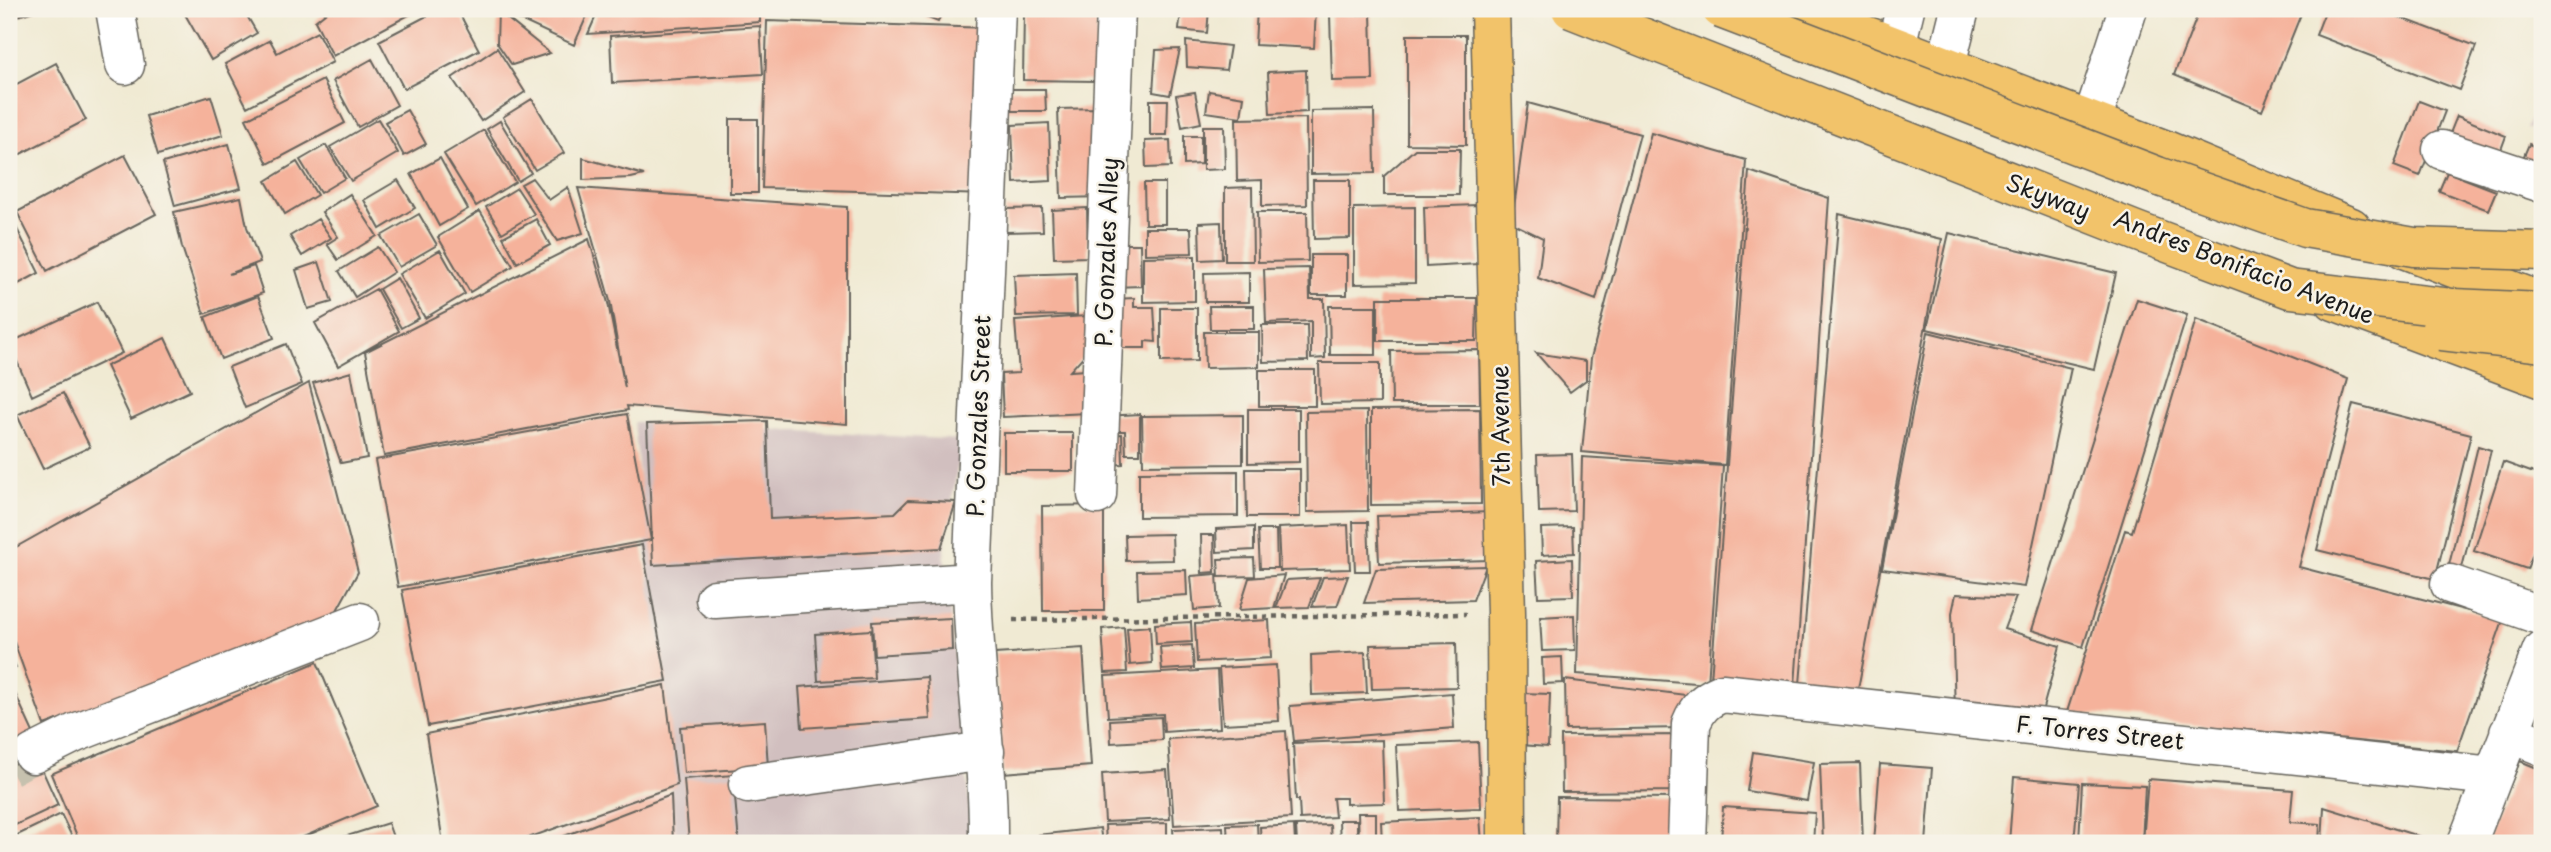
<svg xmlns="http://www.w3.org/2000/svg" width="2551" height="852" font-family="'Playpen Sans',sans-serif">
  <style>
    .built { fill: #f6d1c5 }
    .industrial { fill: #d1bfbf }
    .building { fill: #f5b29b }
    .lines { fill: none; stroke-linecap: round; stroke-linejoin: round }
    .minor-tunnel { stroke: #c6c1ae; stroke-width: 38; stroke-dasharray: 38 19; stroke-linecap: butt }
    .minor-casing { stroke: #66645c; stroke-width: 41 }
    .major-casing { stroke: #66645c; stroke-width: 41 }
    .path { stroke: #66645c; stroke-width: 4.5; stroke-dasharray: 5 5; stroke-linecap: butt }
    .minor { stroke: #fff; stroke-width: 38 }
    .major { stroke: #f2c36a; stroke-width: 38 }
    .highway-bridge-casing { stroke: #66645c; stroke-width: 41; stroke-linecap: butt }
    .highway-bridge { stroke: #f2c36a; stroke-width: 38 }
    .labels { text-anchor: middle; stroke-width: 5; stroke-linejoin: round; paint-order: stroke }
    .street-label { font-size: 23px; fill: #1c1c1c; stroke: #f7f3e8 }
  </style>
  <rect width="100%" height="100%" fill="#f7f3e8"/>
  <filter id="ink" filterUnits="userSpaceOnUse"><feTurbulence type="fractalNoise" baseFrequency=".0143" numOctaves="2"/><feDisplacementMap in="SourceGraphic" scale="14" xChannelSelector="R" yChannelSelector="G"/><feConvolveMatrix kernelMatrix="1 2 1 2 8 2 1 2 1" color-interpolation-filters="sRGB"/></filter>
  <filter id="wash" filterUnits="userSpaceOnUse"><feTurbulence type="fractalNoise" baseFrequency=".00686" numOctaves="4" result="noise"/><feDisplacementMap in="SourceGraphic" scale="28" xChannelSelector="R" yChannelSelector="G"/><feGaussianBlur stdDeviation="1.57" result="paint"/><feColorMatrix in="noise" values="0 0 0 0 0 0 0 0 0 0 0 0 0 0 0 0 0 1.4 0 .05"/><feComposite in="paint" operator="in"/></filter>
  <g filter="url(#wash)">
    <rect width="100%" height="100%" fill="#f0ead3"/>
    <path class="built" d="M672,790L677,843H530Z"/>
    <path class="industrial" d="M2542,91V127L2526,129Z
      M634,422L962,440L944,549L973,843H677L660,692Z"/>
    <g id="blocks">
      <path class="building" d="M9,9H40L9,19Z
        M182,9H243L257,33L211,60Z
        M330,9H420L333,56L315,21Z
        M440,9H457L479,50L404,89L379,41Z
        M520,9H590L574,45L516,18Z
        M599,9H760V22L588,34Z
        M905,9H943L938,22Z
        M1024,9H1097L1096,81L1023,80Z
        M1181,9H1209L1207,33L1179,30Z
        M1257,9H1316L1314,48L1255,45Z
        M2200,9H2303L2262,111L2174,75Z
        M2326,9H2378L2476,46L2459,90L2316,35Z
        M498,11L550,53L512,65L497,43Z
        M1371,14L1373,80L1332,81L1330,15Z
        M767,21L990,28L986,195L762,188Z
        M760,26L763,74L612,83L610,36Z
        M317,32L333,62L247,107L225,64L270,40L277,53Z
        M1407,35H1466V145L1407,144Z
        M1186,41L1230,46L1226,70L1187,67Z
        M497,48L525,92L481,121L452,78Z
        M1180,49L1170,95L1153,92L1156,50Z
        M372,59L397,105L358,127L333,81Z
        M56,63L86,120L13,158L9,151V88Z
        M1306,70L1307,112L1270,114L1268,72Z
        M323,80L345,123L268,164L246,119Z
        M1006,89H1045L1046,111H1006Z
        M1209,91L1244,97L1241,117L1206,112Z
        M1195,92L1201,123L1182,127L1176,95Z
        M211,96L223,135L158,155L146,116Z
        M532,99L564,153L535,170L503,117Z
        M1150,100H1168L1167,135H1150Z
        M2419,101L2445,111L2420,176L2394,166Z
        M1528,103L1640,134L1596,300L1538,278L1543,238L1512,223Z
        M1100,108L1103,197L1061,198L1058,109Z
        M407,110L426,144L404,156L385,122Z
        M1374,110L1375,173L1311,174V111Z
        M2457,116L2506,136L2499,155L2449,136Z
        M1306,118L1307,205L1262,206V180L1237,181L1236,119Z
        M378,119L398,153L351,181L330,147Z
        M730,119H758V193H730Z
        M500,121L531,173L518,181L487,129Z
        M1049,123L1051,181L1014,183L1012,125Z
        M1203,126H1224L1225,169L1203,170Z
        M484,130L515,182L476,206L444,154Z
        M1651,133L1746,160L1725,465L1582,452L1591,358Z
        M1184,136H1201V164L1184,165Z
        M1170,140L1171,167L1146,168L1145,141Z
        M229,144L241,188L175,206L163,163Z
        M2529,144L2542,150V171L2521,163Z
        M326,145L345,178L320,193L300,160Z
        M1415,149H1460L1459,195H1384V176Z
        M125,155L156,214L47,271L17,212Z
        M440,158L468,209L439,226L411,174Z
        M583,158L644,175L631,178L583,180Z
        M297,162L317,195L285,214L266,181Z
        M1749,171L1829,198L1795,686L1711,680Z
        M2447,172L2496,191L2488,210L2439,191Z
        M532,178L549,200L568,187L583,233L557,241L521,184Z
        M398,180L415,208L380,229L364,200Z
        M1313,180H1350V238L1314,239Z
        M1144,183H1165V224H1145Z
        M1252,187L1253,261H1225V188Z
        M517,188L534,214L502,233L486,207Z
        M578,188L847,207V424L627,406L628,410L384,456L365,352L589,239L608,303L625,388L610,301Z
        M350,194L377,236L338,260L327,244L338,237L322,212Z
        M241,197L247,227L260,262L229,274L254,266L263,293L204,314L182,247L174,212Z
        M1476,205L1478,264L1426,267L1424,207Z
        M1415,207V283L1354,284V208Z
        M1042,208L1043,231L1006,232L1005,209Z
        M1087,208L1088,257L1054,258L1052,210Z
        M480,211L513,266L470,292L438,237Z
        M1257,212H1307L1308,261L1258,262Z
        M419,214L437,245L399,267L381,236Z
        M1839,214L1942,239L1856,700L1800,684Z
        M318,219L331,238L302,256L290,236Z
        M536,219L550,245L517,263L503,237Z
        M1221,222L1222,259L1200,260L1199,223Z
        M14,223L39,273L9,289V226Z
        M1145,228H1191L1192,253L1145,254Z
        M1949,233L2116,273L2094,369L1927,329Z
        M1112,244H1140L1141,286L1113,287Z
        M378,247L394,272L355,297L339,271Z
        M440,250L465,294L425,318L399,274Z
        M1311,255H1347V295H1311Z
        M1195,256V301L1143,302V257Z
        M319,262L332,302L308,309L296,270Z
        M1309,268L1310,299H1324L1325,358L1311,359V321L1266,323L1264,269Z
        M1249,272V302H1205L1204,273Z
        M1076,273L1077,315L1016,316L1014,275Z
        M397,278L419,318L401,328L379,289Z
        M376,289L399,331L338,366L315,323Z
        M258,296L274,338L221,359L205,317Z
        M1134,298V307H1154L1156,342L1145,341V348H1115L1114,299Z
        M1378,298H1477L1476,341H1378Z
        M2137,299L2187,315L2083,647L2032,630Z
        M97,302L122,353L32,396L9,343Z
        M1209,306H1254V329H1210Z
        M1329,306H1376V355H1330Z
        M1161,308H1197V361L1161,362Z
        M1086,316L1087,352L1070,371L1086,370L1088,413L1003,417L1001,374L1019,373L1015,321Z
        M2196,319L2348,379L2299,567L2503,620L2457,751L2067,712L2125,530L2132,532Z
        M1262,325H1307L1308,361L1263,362Z
        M1204,332H1259V367L1205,368Z
        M1928,332L2071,368L2024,587L1882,569Z
        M165,338L190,391L131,419L106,366Z
        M286,344L302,384L245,408L229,367Z
        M1479,350L1480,404H1392L1391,351Z
        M1536,353L1586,361V380L1570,392Z
        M1319,363H1380V403L1320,404Z
        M1259,370H1315V406H1259Z
        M351,372L367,458L341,463L313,383Z
        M309,383L358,572L331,621L44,725L9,628V551Z
        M63,393L90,447L43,469L17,415Z
        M2353,404L2471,434L2435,579L2317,550Z
        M1248,409H1299V462L1248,463Z
        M1480,409L1481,504L1371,505V410Z
        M1367,411L1368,511L1307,512L1306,412Z
        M627,414L651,540L398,587L375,460Z
        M1140,414V454H1126L1125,431H1106L1105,416Z
        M1243,415V464L1143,465L1142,416Z
        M767,421L770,519L895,513L908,500L956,502L941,548L653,565L647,424Z
        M1004,433H1073V471H1004Z
        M1122,434L1123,464L1104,465V435Z
        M2478,446L2491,450L2461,572L2448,569Z
        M1572,454L1574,511L1539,512L1537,455Z
        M1582,457L1723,466L1708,684L1577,674Z
        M2503,462L2542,476V530L2527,569L2474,551Z
        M1246,469H1300V517H1247Z
        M1238,471V516L1139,517V472Z
        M1104,505V611H1043L1042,506Z
        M1490,512L1491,560L1379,563L1377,516Z
        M1353,522H1368L1370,571H1355Z
        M1348,525L1350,569L1280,571L1278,528Z
        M1254,527V550L1217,552L1216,529Z
        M1573,527L1574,553L1542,555L1541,528Z
        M1258,530H1276L1277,568H1260Z
        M1172,534L1173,560L1126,561L1125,535Z
        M1201,535H1214L1215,572L1202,573Z
        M642,545L667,681L428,726L402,590Z
        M1254,558L1255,576L1219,577L1218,559Z
        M1572,559L1573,596L1538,597L1536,561Z
        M1486,566L1473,600L1364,603L1376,569Z
        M1186,570L1187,595L1138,598L1137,571Z
        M1217,574L1219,608L1194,610L1191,576Z
        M1284,575L1274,608L1239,610L1249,578Z
        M1348,576L1337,606L1312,607L1323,577Z
        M1320,578L1309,607L1276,608L1287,580Z
        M1956,594L2016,597L2004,629L2060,646L2040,719L1955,711L1952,613Z
        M1574,615L1575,650L1542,651L1540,617Z
        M951,618L952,650L874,655L872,622Z
        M1269,620L1271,658L1197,662L1195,624Z
        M1191,622L1192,642L1156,644L1155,624Z
        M1150,626L1152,663L1130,665L1127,628Z
        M1124,627L1127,672L1105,673L1102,629Z
        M871,630L874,678L818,681L815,634Z
        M1456,643L1457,687L1372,689L1370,645Z
        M1192,645L1194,668L1162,670L1160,647Z
        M1083,648L1091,766L1003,773L995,654Z
        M9,652L16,667L9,671Z
        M1365,652L1367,693L1312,695L1311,655Z
        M1562,657L1563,683L1543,684L1542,658Z
        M317,662L377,806L289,843H80L51,774Z
        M1276,665L1279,721L1223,724L1219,668Z
        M1217,670L1220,728L1164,732L1163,714L1108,717L1105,676Z
        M927,677L930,719L802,728L799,687Z
        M9,680L36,739L9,751Z
        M1565,680L1694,696L1682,728L1566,730Z
        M665,685L677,785L514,843H443L426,734Z
        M1452,693L1454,728L1294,741L1290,706Z
        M1522,693L1550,694L1548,747L1520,745Z
        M1161,717L1162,740L1111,743L1110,720Z
        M765,721L768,767L684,773L680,727Z
        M1286,731L1291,818L1174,825L1168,739Z
        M1680,735V791L1562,792L1561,736Z
        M1382,740L1384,803L1346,804V798H1333L1335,817L1300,819L1299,800H1296L1293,743Z
        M1478,742L1481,808L1399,811L1396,745Z
        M31,745L58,805L9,828V756Z
        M1753,752L1814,762L1807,801L1747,791Z
        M2520,761L2542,770V843H2486Z
        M1860,763L1863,843H1823L1820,764Z
        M1880,764L1932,768L1926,843H1874Z
        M1167,770L1170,819L1105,822L1102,774Z
        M733,775L739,843H689L684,779Z
        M2014,777L2079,783L2074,843H2009Z
        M2148,779L2293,790L2290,822L2320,824L2319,843H2143Z
        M2082,783L2145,786L2142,843L2079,842Z
        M671,795L673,843H546Z
        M1557,797L1677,798L1676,843H1556Z
        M1723,807L1815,813L1813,843H1721Z
        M2324,807L2441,843H2322Z
        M1358,813H1376V843H1359Z
        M61,814L75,843H9V839Z
        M1480,817L1482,843H1382L1381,822Z
        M1339,820H1357V843H1340Z
        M388,823L395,843H325Z
        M1167,823V843H1106L1105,825Z
        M1257,824L1258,843H1228L1227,825Z
        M1294,825L1295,843H1261L1260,827Z
        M1330,825L1331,843H1297L1296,826Z
        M1223,827L1224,843H1174L1173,829Z
        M1100,828L1102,843H1039L1038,835Z"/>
    </g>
  </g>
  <g filter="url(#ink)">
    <use href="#blocks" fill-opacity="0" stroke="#66645c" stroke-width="2"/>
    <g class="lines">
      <path class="minor-tunnel" d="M9,767L33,754"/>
      <g class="minor-casing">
        <path id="minor" d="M115,9L125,65
          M1896,46L1905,9
          M1946,65L1960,9
          M2092,121L2128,9
          M2442,150L2542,183
          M1097,495L1116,9
          M2450,584L2542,616
          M715,599L972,582
          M2509,733L2542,746
          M33,754L75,733L360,622
          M748,784L985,751
          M988,843C989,756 973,669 972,582L996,9
          M1687,843L1691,724C1698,707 1705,700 1722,693L2492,776
          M2467,843L2542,650"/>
      </g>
      <g class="major-casing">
        <path id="major" d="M1490,9L1506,613L1507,843
          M1797,9L2166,150L2351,227
          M2404,249L2542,302
          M2334,301L2542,379"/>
      </g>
      <path class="path" d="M1013,620L1466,614"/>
      <use href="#minor" class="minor"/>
      <use href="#major" class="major"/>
      <g class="highway-bridge-casing">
        <path id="highway-bridge" d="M1571,9L2136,231L2290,289L2453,308L2542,312
          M1721,9L2157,176L2305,228L2414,247L2542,251
          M2440,331L2542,343"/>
      </g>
      <use href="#highway-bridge" class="highway-bridge"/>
    </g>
  </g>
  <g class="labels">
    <g class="street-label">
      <text transform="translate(2048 197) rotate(21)" y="8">Skyway</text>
      <text transform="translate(1107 252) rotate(-88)" y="8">P. Gonzales Alley</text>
      <text transform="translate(2244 267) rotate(21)" y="8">Andres Bonifacio Avenue</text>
      <text transform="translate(979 416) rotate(-88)" y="8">P. Gonzales Street</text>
      <text transform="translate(1501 426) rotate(-91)" y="8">7th Avenue</text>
      <text transform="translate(2100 733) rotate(6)" y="8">F. Torres Street</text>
    </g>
  </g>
  <rect width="2551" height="852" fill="none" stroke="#f7f3e8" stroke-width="35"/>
</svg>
